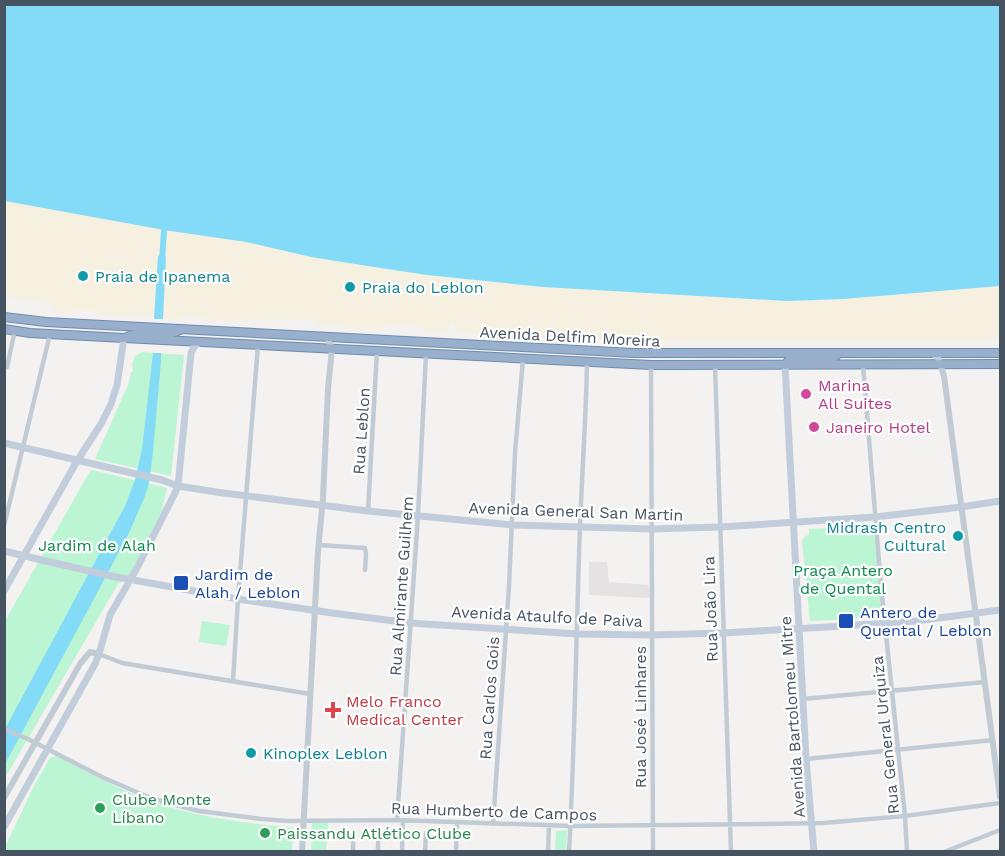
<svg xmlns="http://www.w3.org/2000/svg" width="1005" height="856" font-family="'Work Sans',sans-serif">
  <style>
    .education { fill: #e5e2e3 }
    .green { fill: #bbf5d4 }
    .sand { fill: #f6f0e1 }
    .water { fill: #83dbf7 }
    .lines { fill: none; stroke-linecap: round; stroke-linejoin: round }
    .canal { stroke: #83dbf7; stroke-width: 6 }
    .trunk-casing { stroke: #6e8cb1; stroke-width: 10 }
    .minor { stroke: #c0cbd4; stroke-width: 4.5 }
    .tertiary { stroke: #c0cbd4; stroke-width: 6 }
    .secondary { stroke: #c2cddc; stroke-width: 7 }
    .trunk { stroke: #98b0cc; stroke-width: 8 }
    .secondary-bridge { stroke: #c2cddc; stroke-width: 7 }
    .culture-dot { fill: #0f9aa8; stroke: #fff; stroke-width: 2 }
    .hotel-dot { fill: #d1479c; stroke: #fff; stroke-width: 2 }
    .transit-dot { fill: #1a4fb4; stroke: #fff; stroke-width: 2 }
    .health-dot { fill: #e0444e; stroke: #fff; stroke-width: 2 }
    .leisure-dot { fill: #2e9e5b; stroke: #fff; stroke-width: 2 }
    .labels { text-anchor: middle; stroke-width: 4.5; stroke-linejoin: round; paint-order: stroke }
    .culture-label { font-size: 16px; fill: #0d838f; stroke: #fff; text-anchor: start }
    .street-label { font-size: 16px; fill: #465361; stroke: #fff }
    .hotel-label { font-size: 16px; fill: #b23c85; stroke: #fff; text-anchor: start }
    .park-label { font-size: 16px; fill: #0c884e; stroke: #fff }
    .transit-label { font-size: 16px; fill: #164399; stroke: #fff; text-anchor: start }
    .health-label { font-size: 16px; fill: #be3a42; stroke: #fff; text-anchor: start }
    .leisure-label { font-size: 16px; fill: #27864d; stroke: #fff; text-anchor: start }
  </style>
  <rect width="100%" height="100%" fill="#f4f1f1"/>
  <path class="education" d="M589,562H607L609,582L649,585V598L589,595Z"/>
  <path class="green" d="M142,352L184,355L171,476L95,459L128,385L131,373L133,371L132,364L135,356Z
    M92,470L167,488L162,510L130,575L118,584L5,778V621L90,471Z
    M873,525L884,617L810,621L802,541L805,536L809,535V529Z
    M202,621L230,625L226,646L199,642Z
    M57,756C87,772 116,788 148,800C195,817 244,823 293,828L292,851H5V847L34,786L50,758Z
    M312,822L328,823L326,851L311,852Z
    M567,830L566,851H555L556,831Z"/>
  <path class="sand" d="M5,201L164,230L246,242L311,257L374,267L427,275L543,287L787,301L843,299L1000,286V339H771V340L664,341L663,339H639L636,342L536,337L533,334L514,333L511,336L458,333L459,332L452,323L446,331L447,333L424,332V326L382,324L381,329L344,327L340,323H323L320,326H316V320L274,319L273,324H271L267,319H252L248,322L206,320L203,317L186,316L182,319H154V317L99,314L94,311L77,309L74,313L52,311V303L6,297L5,303Z"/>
  <path class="water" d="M4,5H1000V286L843,299L787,301L543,287L427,275L374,267L311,257L246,242L164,230L5,201Z
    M162,254L166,257L163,319H154L158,256Z
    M153,353H161V361L153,452L149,483L145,496L129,533L103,582L5,764V729L125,506L135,480L142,449Z"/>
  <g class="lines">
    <path class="canal" d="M162,262L164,230"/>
    <g class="trunk-casing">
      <path id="trunk" d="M4,317L46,322L634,353H1000
        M4,329L30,333L124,338L651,365L1000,364
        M127,337C145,329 163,339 180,330
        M785,365L789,360L832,359L838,354"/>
    </g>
    <path class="minor" d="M651,365L653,852
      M863,365L881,586L905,816L907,852
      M715,366L731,852
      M4,368L7,367L15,330
      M368,511L377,351
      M4,526L50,334
      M318,545L365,548L366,554L365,570
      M99,654L122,663L310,694
      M233,681L238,599L258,345
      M803,699L985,682
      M4,729L28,739L104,778L146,796L164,802L199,811L261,819L288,821L397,820L571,826L764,824L823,823L905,816L1000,803
      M806,759L993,740
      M397,820L418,516L426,354
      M493,824L509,586L515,453L523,359
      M378,830V852
      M353,835V852
      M402,852L403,820
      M425,852L426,833
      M456,852L457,823
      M548,852L549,826
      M569,852C575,743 576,635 580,527C582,472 586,418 587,363
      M944,852L1000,830"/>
    <path class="tertiary" d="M932,353L938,358L944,376L1000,797
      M4,798L80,664L90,652L99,654
      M302,852L318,551L323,498L328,388L332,349L327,337"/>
    <path class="secondary" d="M785,365L806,759L814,852
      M4,443L162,480L178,486L223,493L368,511L512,525L652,529L720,527L875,517L961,507L1000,501
      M4,551L46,561
      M111,576L238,599L332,613L410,623L578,634L652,635L723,633L844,626L916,621L1000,610
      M4,591L77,461L101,424L111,404L117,385L124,338
      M4,827L95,664L99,654L110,615L137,568L175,493L178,486L191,353L194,347L199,342"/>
    <use href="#trunk" class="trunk"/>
    <path class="secondary-bridge" d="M46,561L111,576"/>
  </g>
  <g class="culture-dot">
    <circle cx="83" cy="276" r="6"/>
    <circle cx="350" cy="287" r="6"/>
    <circle cx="958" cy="536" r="6"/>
    <circle cx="251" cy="753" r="6"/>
  </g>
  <g class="hotel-dot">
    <circle cx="806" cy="394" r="6"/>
    <circle cx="814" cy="427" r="6"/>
  </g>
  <g class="transit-dot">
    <rect x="173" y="575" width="16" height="16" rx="3"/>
    <rect x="838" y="613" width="16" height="16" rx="3"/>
  </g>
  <path class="health-dot" d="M330 701h6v6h6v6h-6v6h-6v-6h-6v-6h6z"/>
  <g class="leisure-dot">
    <circle cx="100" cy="808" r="6"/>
    <circle cx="265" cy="833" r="6"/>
  </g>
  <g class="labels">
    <g class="culture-label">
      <text x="95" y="282">Praia de Ipanema</text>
      <text x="362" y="293">Praia do Leblon</text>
      <text x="946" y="533" text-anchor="end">Midrash Centro<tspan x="946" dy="18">Cultural</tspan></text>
      <text x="263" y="759">Kinoplex Leblon</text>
    </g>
    <g class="street-label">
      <text transform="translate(570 336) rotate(3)" y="6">Avenida Delfim Moreira</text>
      <text transform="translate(361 431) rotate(-86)" y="6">Rua Leblon</text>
      <text transform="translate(576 511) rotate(2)" y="6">Avenida General San Martin</text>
      <text transform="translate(401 586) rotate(-86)" y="6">Rua Almirante Guilhem</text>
      <text transform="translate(710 609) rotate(-92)" y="6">Rua João Lira</text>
      <text transform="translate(547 616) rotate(3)" y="6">Avenida Ataulfo de Paiva</text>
      <text transform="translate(489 698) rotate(-86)" y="6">Rua Carlos Gois</text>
      <text transform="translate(640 717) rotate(-90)" y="6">Rua José Linhares</text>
      <text transform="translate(792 717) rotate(-94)" y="6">Avenida Bartolomeu Mitre</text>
      <text transform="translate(885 735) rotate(-96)" y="6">Rua General Urquiza</text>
      <text transform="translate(494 811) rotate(2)" y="6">Rua Humberto de Campos</text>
    </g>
    <g class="hotel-label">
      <text x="818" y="391">Marina<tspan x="818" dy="18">All Suites</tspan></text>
      <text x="826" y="433">Janeiro Hotel</text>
    </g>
    <g class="park-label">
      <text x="97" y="551">Jardim de Alah</text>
      <text x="843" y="576">Praça Antero<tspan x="843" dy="18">de Quental</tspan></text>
    </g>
    <g class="transit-label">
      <text x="195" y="580">Jardim de<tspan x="195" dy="18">Alah / Leblon</tspan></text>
      <text x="860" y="618">Antero de<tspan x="860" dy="18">Quental / Leblon</tspan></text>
    </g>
    <g class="health-label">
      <text x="346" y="707">Melo Franco<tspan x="346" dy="18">Medical Center</tspan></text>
    </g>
    <g class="leisure-label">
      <text x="112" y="805">Clube Monte<tspan x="112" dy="18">Líbano</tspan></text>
      <text x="277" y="839">Paissandu Atlético Clube</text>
    </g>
  </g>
  <rect width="1005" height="856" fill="none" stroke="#465361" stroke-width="12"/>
</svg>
